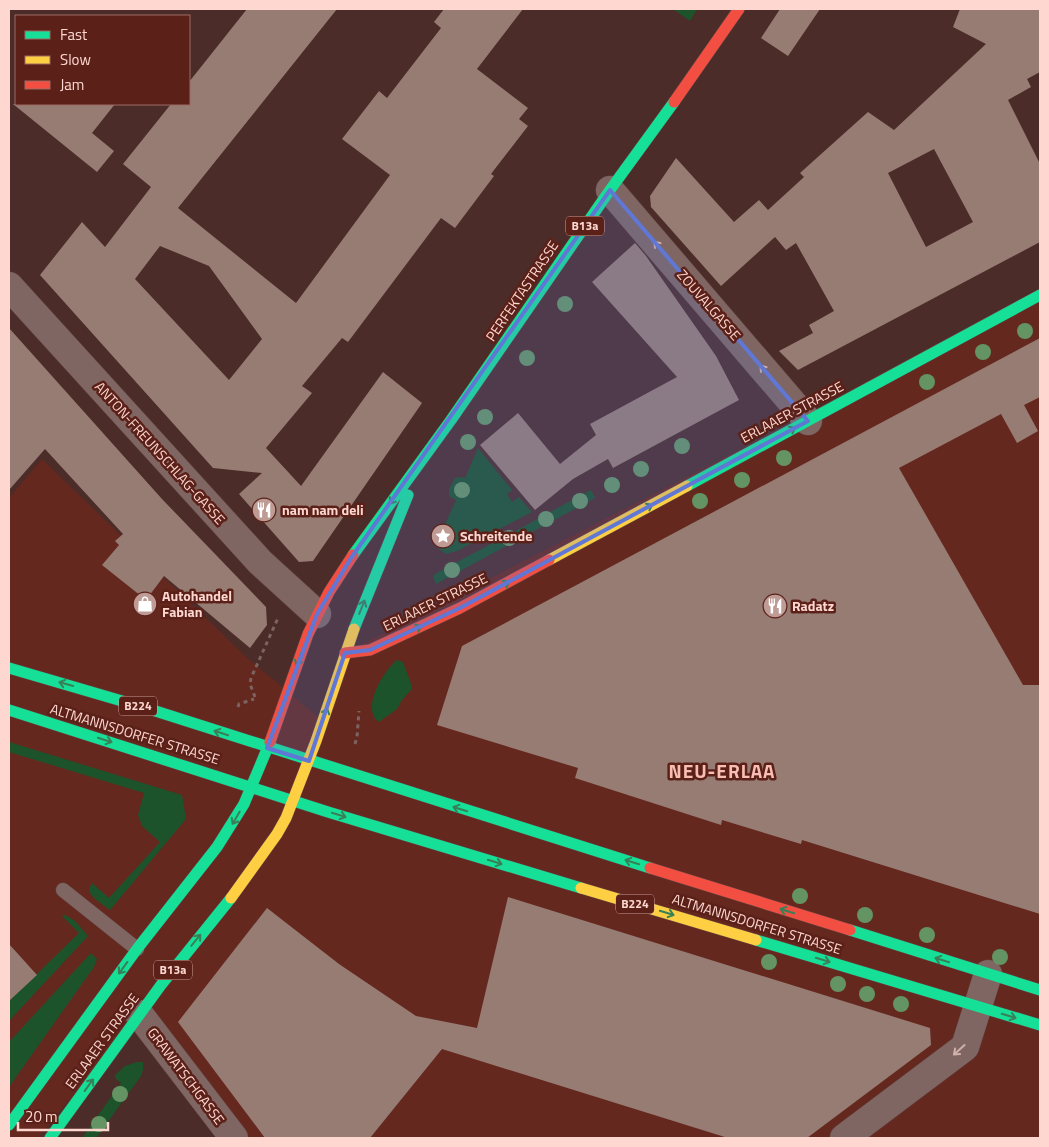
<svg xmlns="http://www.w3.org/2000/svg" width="1049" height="1147" font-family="'Titillium Web',sans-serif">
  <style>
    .built { fill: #65281f }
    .green { fill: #1d532b }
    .building { fill: #967c73; fill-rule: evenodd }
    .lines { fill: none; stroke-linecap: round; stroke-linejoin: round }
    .lane-casing { stroke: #644845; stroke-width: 15 }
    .street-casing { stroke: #644845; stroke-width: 29 }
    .fast-casing { stroke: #644845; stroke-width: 12 }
    .slow-casing { stroke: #644845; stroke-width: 12 }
    .jam-casing { stroke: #644845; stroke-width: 12 }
    .path { stroke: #7c6461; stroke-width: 3; stroke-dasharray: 4 4; stroke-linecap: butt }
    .lane { stroke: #7f6662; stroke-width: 14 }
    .street { stroke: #7f6662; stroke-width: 28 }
    .fast { stroke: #16e098; stroke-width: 11 }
    .slow { stroke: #ffcf43; stroke-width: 11 }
    .jam { stroke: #f24e42; stroke-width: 11 }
    .tree { fill: #649463 }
    .oneway { stroke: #d1afaa }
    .oneway2 { stroke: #388058 }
    .marked { fill: #6077d6; fill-opacity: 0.2; stroke: #6077d6; stroke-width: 4; stroke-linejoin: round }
    .labels { text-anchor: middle; stroke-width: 5; stroke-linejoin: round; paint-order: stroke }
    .shield { fill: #5b2119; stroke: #cca099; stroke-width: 1 }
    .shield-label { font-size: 12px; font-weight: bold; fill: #fdd7d0 }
    .street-label { font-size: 14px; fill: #fdd7d0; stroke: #5b2119 }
    .poi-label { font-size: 14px; font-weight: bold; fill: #fdd7d0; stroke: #5b2119; text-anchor: start }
    .district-label { font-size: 19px; font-weight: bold; letter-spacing: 1px; fill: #f8bdb3; stroke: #5b2119 }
  </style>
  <rect width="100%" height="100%" fill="#4c2c28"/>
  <path class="built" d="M1040,295V1138H234L139,1015L38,1138H9V498L42,459L246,657L323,721L345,653Z"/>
  <path class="green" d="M673,9H697L690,21Z
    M478,448L512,490L507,494L512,502L519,497L532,512L457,551L446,554L439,549L437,542L456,500L449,496V489L455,478L461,477L465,478Z
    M591,490L595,498L436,584L433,577L435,574Z
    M397,660L403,662L411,684V690L402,700L397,709L379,722C360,709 384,670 397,660Z
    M9,742L182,795L186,819L110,910L95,899L89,892V889L92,883L109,898L160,842L142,826L138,815L144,793L9,752Z
    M65,915L75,921L88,936L9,1021V1001L79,933L62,916Z
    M91,953L97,959L94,967L9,1087V1042Z
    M137,1062H143V1070L141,1076L96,1138H82L121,1083L116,1079L115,1075L125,1066Z"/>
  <path class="building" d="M247,9H337L178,208L296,303L390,175L342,139L379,91L387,98L441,28L434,22L444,9H523L477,69L528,108L519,119L528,126L491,174L494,176L455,228L441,218L348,342L342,338L302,386L312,393L266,448L301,486L383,372L422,403L313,561L299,562L239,494L262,473L213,468L40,275L82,222L105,247L151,187L123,164L171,104H189V82ZM160,246L209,266L262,339L229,380L135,279Z
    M780,9H820L788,56L761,38Z
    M960,9H1040V72L1027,79L1031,87L1008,100L1040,164V242L798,370L779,351L813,333L809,325L834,311L796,243L786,250L775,237L721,286L651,207L650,196L676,158L734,222L759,200L768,210L804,177L800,173L868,112L894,130L986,44L953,27ZM934,149L973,222L926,247L888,173Z
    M13,104H115L92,133L114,151L97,172Z
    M635,243L646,256L716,356L739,400L613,468L608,459L573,479L535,510L480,445L518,413L560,464L596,435L590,424L677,377L592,282Z
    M9,328L162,499L266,607L267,625L250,648L164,576L146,600L102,565L119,545L115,541L123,534L45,449L9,490Z
    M1040,338V397L1024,405L1038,431L1017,443L1001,414L899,468L1023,685H1040V914L802,840L801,844L722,820L721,825L575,778L578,768L437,725L462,646Z
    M508,897L930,1028L931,1045L807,1138H728L442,1049L370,1138H265L178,1022L267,908L339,964L416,1016L477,1028Z
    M9,944L37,975L9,1001Z"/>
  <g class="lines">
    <g class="lane-casing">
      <path id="lane" d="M63,890L137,949"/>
    </g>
    <g class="street-casing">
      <path id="street" d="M610,190L808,421
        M9,286L260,562L317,614
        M139,1014L234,1138
        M844,1138L965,1047L988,974"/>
    </g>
    <g class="fast-casing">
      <path id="fast" d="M687,486L1040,295
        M353,555L451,420L610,190L674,102
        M354,629L408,495
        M9,668L146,708L650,868
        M9,710L328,812L581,888
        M850,930L1040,990
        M756,940L1040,1025
        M9,1125L137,949L217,847L244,804L270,742
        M50,1138L161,985L231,898"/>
    </g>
    <g class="slow-casing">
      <path id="slow" d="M549,560L687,486
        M581,888L756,940
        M231,898L277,834L286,818L316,741L354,629"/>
    </g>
    <g class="jam-casing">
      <path id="jam" d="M674,102L739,9
        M345,653L370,650L460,608L549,560
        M270,742L308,634L329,592L353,555
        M650,868L850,930"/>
    </g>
    <path class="path" d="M255,697L250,684L251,678L278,618
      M238,707L239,704L254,699
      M355,744L357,737L359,711"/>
    <use href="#lane" class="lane"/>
    <use href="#street" class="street"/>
    <use href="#fast" class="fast"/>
    <use href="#slow" class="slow"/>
    <use href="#jam" class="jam"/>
  </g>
  <g class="tree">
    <circle cx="565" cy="304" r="8"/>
    <circle cx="1025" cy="331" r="8"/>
    <circle cx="983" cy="352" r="8"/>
    <circle cx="527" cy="358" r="8"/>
    <circle cx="927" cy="382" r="8"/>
    <circle cx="485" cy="417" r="8"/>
    <circle cx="468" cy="442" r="8"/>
    <circle cx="682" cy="446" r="8"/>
    <circle cx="784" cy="458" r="8"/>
    <circle cx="641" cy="469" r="8"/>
    <circle cx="742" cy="480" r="8"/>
    <circle cx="612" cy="485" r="8"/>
    <circle cx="462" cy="490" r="8"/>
    <circle cx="580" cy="501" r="8"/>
    <circle cx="700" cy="501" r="8"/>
    <circle cx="546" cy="519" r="8"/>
    <circle cx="509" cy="538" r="8"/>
    <circle cx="452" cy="570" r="8"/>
    <circle cx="800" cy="896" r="8"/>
    <circle cx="865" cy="915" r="8"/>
    <circle cx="927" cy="935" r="8"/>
    <circle cx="1000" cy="957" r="8"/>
    <circle cx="769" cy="962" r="8"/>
    <circle cx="838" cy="984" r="8"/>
    <circle cx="867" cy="994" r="8"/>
    <circle cx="901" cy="1004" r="8"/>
    <circle cx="120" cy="1094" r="8"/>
    <circle cx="99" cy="1124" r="8"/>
  </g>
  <defs><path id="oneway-shaft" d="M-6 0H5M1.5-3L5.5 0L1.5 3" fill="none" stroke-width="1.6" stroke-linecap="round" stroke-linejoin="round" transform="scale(1.25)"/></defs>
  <g class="oneway">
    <use href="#oneway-shaft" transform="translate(659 247) rotate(-131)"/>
    <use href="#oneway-shaft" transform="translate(765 371) rotate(-131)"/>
    <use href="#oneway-shaft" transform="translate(959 1050) rotate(138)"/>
  </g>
  <g class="oneway2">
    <use href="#oneway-shaft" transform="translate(789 431) rotate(-28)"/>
    <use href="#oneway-shaft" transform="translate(394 498) rotate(127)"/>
    <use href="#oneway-shaft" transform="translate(646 508) rotate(-28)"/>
    <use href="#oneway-shaft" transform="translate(503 585) rotate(-28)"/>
    <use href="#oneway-shaft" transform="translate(362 607) rotate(-68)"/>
    <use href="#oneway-shaft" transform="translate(415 629) rotate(-25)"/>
    <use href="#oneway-shaft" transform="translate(299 659) rotate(110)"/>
    <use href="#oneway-shaft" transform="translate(66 684) rotate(-164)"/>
    <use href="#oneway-shaft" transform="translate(325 715) rotate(-72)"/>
    <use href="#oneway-shaft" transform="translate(221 733) rotate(-162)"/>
    <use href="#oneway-shaft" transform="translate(105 740) rotate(18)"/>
    <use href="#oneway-shaft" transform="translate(460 809) rotate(-163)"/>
    <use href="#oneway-shaft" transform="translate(339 815) rotate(17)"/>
    <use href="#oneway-shaft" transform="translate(236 818) rotate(120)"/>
    <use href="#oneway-shaft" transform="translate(495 862) rotate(17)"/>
    <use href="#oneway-shaft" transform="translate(632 862) rotate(-163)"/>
    <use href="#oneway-shaft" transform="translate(787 911) rotate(-163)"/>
    <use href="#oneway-shaft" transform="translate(667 913) rotate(17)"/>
    <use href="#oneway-shaft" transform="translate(196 940) rotate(-51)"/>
    <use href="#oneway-shaft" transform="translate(823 960) rotate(17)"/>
    <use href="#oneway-shaft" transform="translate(942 960) rotate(-163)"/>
    <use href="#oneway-shaft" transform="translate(123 968) rotate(126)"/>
    <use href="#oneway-shaft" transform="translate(1009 1016) rotate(17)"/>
    <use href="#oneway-shaft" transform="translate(89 1085) rotate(-54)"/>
  </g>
  <path class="marked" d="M610,190L808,421L460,608L370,650L345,653L309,761L267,748L317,614L351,558Z"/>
  <defs>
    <g id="restaurant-disc" transform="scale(1.25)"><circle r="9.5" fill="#bf9b95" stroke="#5b2119"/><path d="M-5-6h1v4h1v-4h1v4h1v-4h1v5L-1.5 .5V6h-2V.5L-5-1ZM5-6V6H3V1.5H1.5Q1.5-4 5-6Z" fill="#fff"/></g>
    <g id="sight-disc" transform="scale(1.25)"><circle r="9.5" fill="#bf9b95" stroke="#5b2119"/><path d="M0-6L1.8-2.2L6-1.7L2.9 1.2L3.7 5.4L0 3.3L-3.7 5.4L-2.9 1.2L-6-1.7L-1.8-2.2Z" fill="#fff"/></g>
    <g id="shop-disc" transform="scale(1.25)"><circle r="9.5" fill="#bf9b95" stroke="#5b2119"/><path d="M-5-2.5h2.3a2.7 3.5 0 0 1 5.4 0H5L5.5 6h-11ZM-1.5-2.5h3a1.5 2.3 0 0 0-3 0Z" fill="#fff"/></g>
  </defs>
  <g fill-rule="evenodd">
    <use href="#restaurant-disc" x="264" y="510"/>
    <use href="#sight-disc" x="443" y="536"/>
    <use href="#shop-disc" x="145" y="604"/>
    <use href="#restaurant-disc" x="775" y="606"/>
  </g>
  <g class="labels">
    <g class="shield">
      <rect x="566" y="216.5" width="38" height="19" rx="4"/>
      <rect x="119" y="696.5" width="38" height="19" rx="4"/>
      <rect x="616" y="894.5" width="38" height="19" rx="4"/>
      <rect x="154" y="960.5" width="38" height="19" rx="4"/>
    </g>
    <g class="shield-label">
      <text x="585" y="230">B13a</text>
      <text x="138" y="710">B224</text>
      <text x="635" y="908">B224</text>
      <text x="173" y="974">B13a</text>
    </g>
    <g class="street-label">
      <text transform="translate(522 291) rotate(-56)" y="5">PERFEKTASTRASSE</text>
      <text transform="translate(709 305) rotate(49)" y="5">ZOUVALGASSE</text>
      <text transform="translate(792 412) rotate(-28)" y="5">ERLAAER STRASSE</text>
      <text transform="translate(160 453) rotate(48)" y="5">ANTON-FREUNSCHLAG-GASSE</text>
      <text transform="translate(435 602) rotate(-26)" y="5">ERLAAER STRASSE</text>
      <text transform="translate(135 734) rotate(17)" y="5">ALTMANNSDORFER STRASSE</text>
      <text transform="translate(757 924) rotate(17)" y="5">ALTMANNSDORFER STRASSE</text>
      <text transform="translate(102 1041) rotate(-54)" y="5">ERLAAER STRASSE</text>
      <text transform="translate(186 1076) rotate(53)" y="5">GRAWATSCHGASSE</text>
    </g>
    <g class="poi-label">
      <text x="282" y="515">nam nam deli</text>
      <text x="460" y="541">Schreitende</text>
      <text x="162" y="601">Autohandel<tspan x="162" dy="16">Fabian</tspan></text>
      <text x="792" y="611">Radatz</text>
    </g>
    <g class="district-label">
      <text x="722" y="778">NEU-ERLAA</text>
    </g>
  </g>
  <rect width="1049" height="1147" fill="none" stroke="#fdd7d0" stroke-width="20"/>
  <rect x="15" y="15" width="175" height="90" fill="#5b2119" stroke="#9c6a62"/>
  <rect x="25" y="31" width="25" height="8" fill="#16e098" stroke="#9c6a62"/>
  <text x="60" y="40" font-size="15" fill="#fdd7d0">Fast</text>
  <rect x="25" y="56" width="25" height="8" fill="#ffcf43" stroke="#9c6a62"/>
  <text x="60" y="65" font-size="15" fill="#fdd7d0">Slow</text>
  <rect x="25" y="81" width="25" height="8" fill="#f24e42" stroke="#9c6a62"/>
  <text x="60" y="90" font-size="15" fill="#fdd7d0">Jam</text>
  <path d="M18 1122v8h90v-8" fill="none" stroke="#fdd7d0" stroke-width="2.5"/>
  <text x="25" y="1122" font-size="15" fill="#fdd7d0" stroke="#5b2119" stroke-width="4" paint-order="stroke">20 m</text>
</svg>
